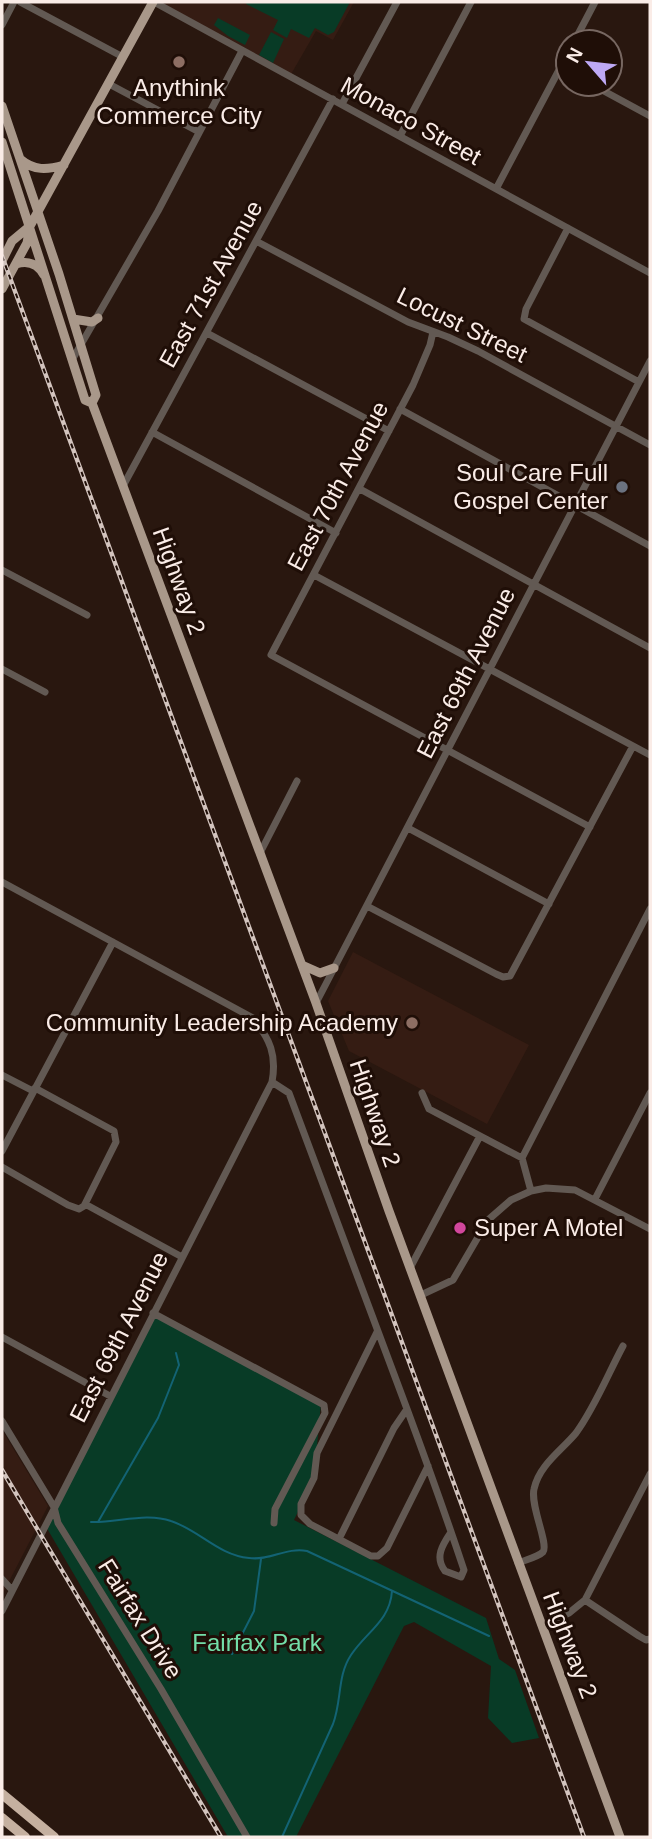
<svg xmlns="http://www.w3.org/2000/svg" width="652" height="1839" font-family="Arial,sans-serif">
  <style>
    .built { fill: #351c13 }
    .green { fill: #083b26 }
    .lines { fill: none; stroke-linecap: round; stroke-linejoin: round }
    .stream { stroke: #136374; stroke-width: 2 }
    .minor { stroke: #625953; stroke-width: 7 }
    .major { stroke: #a9988a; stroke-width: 9 }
    .highway { stroke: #c5b0a0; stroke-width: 10 }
    .rail-casing { stroke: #d3c4be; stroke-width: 4.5 }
    .rail { stroke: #1f0e07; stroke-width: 2; stroke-dasharray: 5; stroke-linecap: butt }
    .education-dot { fill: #8d6e63; stroke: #1f0e07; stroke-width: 2.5 }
    .worship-dot { fill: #6b7280; stroke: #1f0e07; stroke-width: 2.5 }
    .hotel-dot { fill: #d1479c; stroke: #1f0e07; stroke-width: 2.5 }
    .labels { text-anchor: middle; stroke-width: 6; stroke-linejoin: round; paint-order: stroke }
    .poi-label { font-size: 24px; fill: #faece7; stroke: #1f0e07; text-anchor: end }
    .street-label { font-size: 24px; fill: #faece7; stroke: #1f0e07 }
    .park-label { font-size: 24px; fill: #73dea9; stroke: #1f0e07 }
  </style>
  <rect width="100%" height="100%" fill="#29170f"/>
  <path class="built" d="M161,2H354L333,40L316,31L290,76Z
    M353,952L529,1045L487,1124L349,1051L328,1001Z
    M2,1430L48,1506L2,1595Z"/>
  <path class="green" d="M247,2H350L334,32L328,35L315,28L309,38L291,29L287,38L273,30L278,20L246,4Z
    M218,18L250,35L245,45L228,36L214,25Z
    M271,32L284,39L273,63L259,55Z
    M153,1313L321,1403L314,1478L294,1520L486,1618L499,1659L515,1670L539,1738L512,1743L488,1718L491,1666L414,1622L404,1626L296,1837H228L45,1525Z"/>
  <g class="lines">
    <path class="stream" d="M91,1522C117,1523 146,1512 171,1521C199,1530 218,1555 249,1558C270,1561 286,1547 307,1551L489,1636
      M98,1522L158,1418L179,1365L176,1353
      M232,1654L254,1611L261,1559
      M282,1837L333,1724C342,1700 337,1676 351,1655C366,1632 390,1621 392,1591"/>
    <path class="minor" d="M20,2L123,57
      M154,2L650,273
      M2,25L14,2
      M574,42L595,2
      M109,84L199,132
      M591,84L650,116
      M342,104L397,2
      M400,136L471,2
      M496,189L568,53
      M568,228L526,309L524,319L639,382
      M256,241L408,322L448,337L478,351L650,445
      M433,332L430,345L413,385L271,655L590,827
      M207,333L389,431
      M72,360L158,211L242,51
      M400,409L650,546
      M152,432L336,533
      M123,486L333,99
      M360,489L650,648
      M2,570L87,615
      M314,575L650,755
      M2,669L45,692
      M408,828L549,904
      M260,853L297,781
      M2,882L253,1018C270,1039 277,1055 272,1082L2,1611
      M367,906L496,974L503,977L510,976L633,746
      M316,1003L650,361
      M2,1075L33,1091
      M272,1082L289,1093L407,1409L394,1428L339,1539
      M422,1093L429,1109L522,1158
      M2,1151L113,942
      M2,1167L68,1205L79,1209L84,1206L116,1142L114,1131L35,1088
      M531,1191L522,1158L650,909
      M595,1199L650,1093
      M85,1204L182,1257
      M410,1268L480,1136
      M421,1295L453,1280L488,1220L511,1200L531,1191L546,1188L575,1190L650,1229
      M153,1313L324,1405L325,1413L275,1509L274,1523
      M377,1332L317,1453L314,1478L301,1504V1515L310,1524L371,1556H378L387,1548L428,1466
      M2,1337L110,1396
      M407,1409C427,1463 446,1516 464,1570L461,1577L445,1571C434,1557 443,1544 451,1532
      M2,1421L54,1507L58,1523L161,1689L247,1837
      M518,1563C525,1560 538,1557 543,1552C549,1544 530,1506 534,1489C539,1465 562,1450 576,1433C595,1407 608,1374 623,1346
      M2,1579L12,1590
      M585,1600L639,1636L646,1640L650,1639
      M542,1625L569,1613L585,1600L650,1474"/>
    <path class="major" d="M2,106L59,274L96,395L92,403
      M2,142L85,400L92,403L316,1003L389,1211L620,1837
      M20,159C34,171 47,170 64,165
      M2,261L12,241L30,226
      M16,264C28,260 38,264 44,275
      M2,289L27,243L30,226L153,2
      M73,319L92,322L98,318
      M302,965L320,973L334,968"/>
    <path class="highway" d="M2,1794L54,1837
      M2,1818L25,1837"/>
    <g class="rail-casing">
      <path id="rail" d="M2,256L584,1837
        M2,1470L221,1837"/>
    </g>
    <use href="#rail" class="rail"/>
  </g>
  <g class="education-dot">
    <circle cx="179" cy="62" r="7"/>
    <circle cx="412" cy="1023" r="7"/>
  </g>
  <circle class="worship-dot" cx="622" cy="487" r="7"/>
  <circle class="hotel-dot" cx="460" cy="1228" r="7"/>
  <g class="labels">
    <g class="poi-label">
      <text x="179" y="96" text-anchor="middle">Anythink<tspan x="179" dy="28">Commerce City</tspan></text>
      <text x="608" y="481">Soul Care Full<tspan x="608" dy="28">Gospel Center</tspan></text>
      <text x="398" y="1031">Community Leadership Academy</text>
      <text x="474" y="1236" text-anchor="start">Super A Motel</text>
    </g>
    <g class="street-label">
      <text transform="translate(411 121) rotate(29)" y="8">Monaco Street</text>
      <text transform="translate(211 284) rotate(-61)" y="8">East 71st Avenue</text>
      <text transform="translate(462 325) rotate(26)" y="8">Locust Street</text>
      <text transform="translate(338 486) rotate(-62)" y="8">East 70th Avenue</text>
      <text transform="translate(179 581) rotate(70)" y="8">Highway 2</text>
      <text transform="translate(466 673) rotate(-63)" y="8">East 69th Avenue</text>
      <text transform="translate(375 1113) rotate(71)" y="8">Highway 2</text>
      <text transform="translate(119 1337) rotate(-63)" y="8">East 69th Avenue</text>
      <text transform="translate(140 1619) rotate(58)" y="8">Fairfax Drive</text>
      <text transform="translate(570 1645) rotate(69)" y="8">Highway 2</text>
    </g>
    <g class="park-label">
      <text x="257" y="1651">Fairfax Park</text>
    </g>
  </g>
  <rect width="652" height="1839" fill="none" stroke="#faece7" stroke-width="7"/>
  <g transform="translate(589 63) rotate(298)"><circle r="33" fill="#1f0e07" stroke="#776761" stroke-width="2"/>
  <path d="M0-5L12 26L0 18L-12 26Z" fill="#bea9f5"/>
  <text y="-10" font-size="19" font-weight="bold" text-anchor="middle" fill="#faece7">N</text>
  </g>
</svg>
